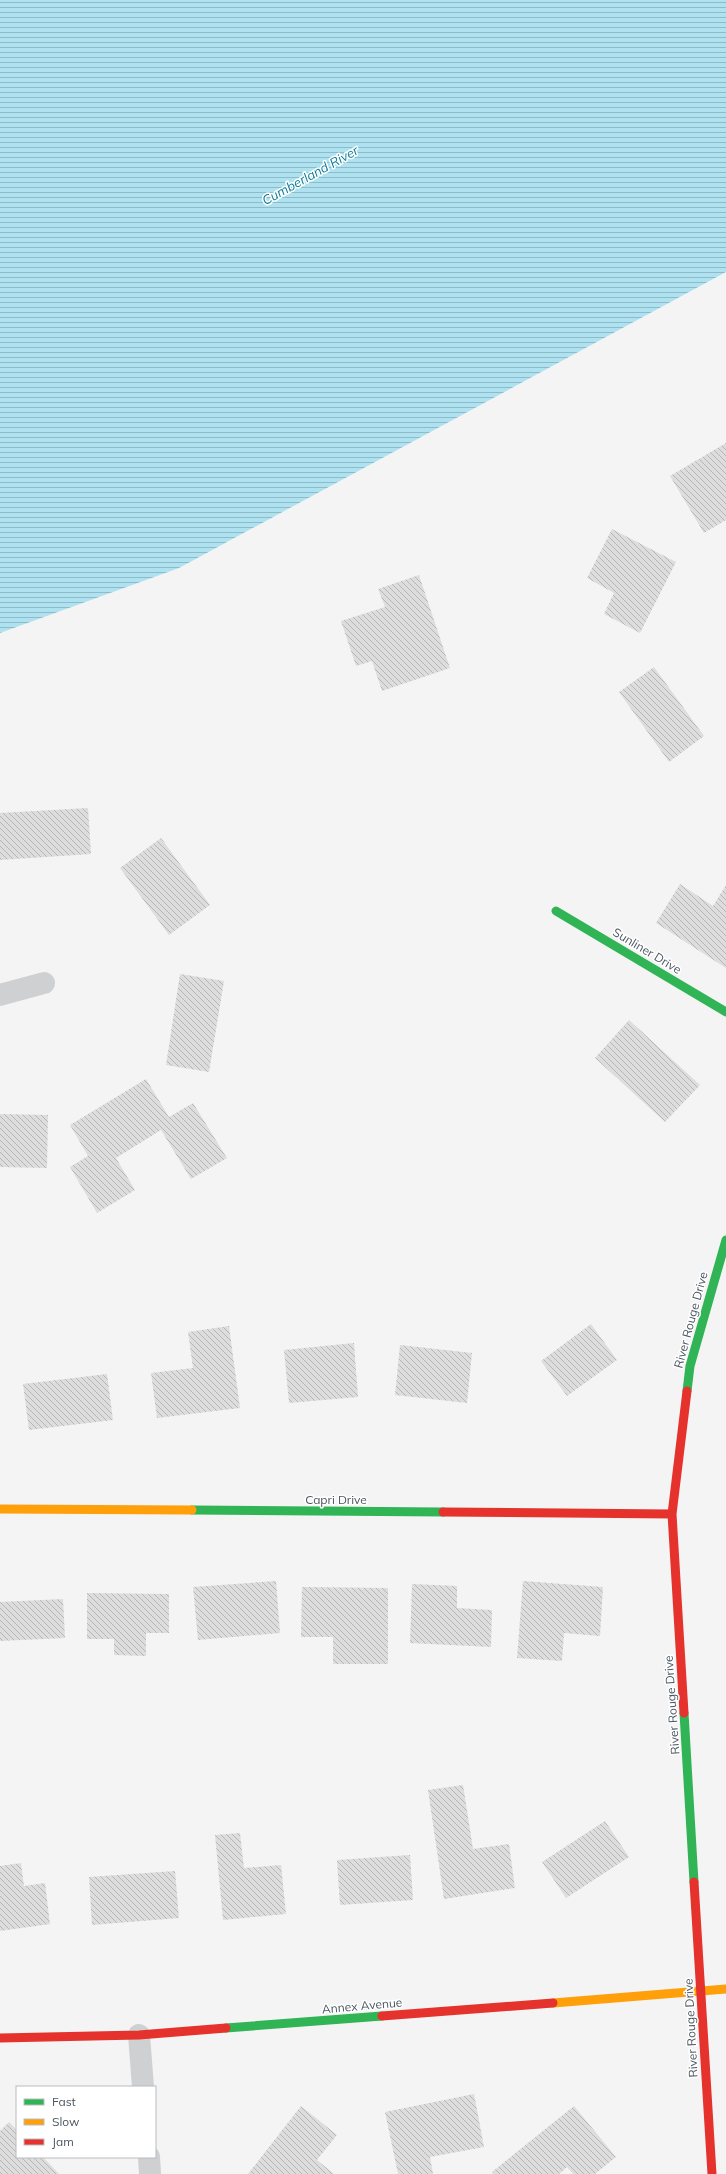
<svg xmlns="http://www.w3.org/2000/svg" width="726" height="2174" font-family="Mulish,sans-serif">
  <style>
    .water { fill: url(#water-rules) }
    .building { fill: url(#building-back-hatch) }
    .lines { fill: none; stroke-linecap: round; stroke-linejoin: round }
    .street { stroke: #ced0d2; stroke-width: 22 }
    .fast { stroke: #30b455; stroke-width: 9 }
    .slow { stroke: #ff9f0a; stroke-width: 9 }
    .jam { stroke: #e5322d; stroke-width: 9 }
    .labels { text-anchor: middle; stroke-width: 3; stroke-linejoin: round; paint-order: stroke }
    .street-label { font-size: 12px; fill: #4a5661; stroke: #fff }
    .water-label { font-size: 13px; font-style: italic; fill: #0c7c9b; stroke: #fff }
  </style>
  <defs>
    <pattern id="water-rules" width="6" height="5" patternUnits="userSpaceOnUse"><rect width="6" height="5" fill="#aee2f0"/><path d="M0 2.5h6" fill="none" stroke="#90bac6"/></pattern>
    <pattern id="building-back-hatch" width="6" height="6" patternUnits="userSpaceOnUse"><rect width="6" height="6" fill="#ddddde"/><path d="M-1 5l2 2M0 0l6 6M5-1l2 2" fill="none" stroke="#b5b6b7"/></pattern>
  </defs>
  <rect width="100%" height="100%" fill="#f4f4f4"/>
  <path class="water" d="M0,0H726V272L179,568L0,633Z"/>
  <path class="building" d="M726,443V520L704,533L670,476Z
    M612,529L676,562L640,633L604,614L614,593L587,578Z
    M419,575L450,668L382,691L372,661L356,666L341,621L385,607L378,589Z
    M654,667L704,736L669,762L619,692Z
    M88,808L91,854L0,860V813Z
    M161,838L210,905L169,935L120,868Z
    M680,884L713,906L726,885V968L656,923Z
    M180,974L224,981L209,1072L166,1065Z
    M629,1020L700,1085L665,1122L595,1058Z
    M146,1079L169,1117L193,1103L227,1158L191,1179L161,1130L116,1158L135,1190L97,1213L70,1167L88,1156L70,1125Z
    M0,1114L48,1115L47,1168L0,1167Z
    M591,1324L617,1360L567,1396L541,1361Z
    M229,1326L240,1408L157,1418L151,1373L193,1368L188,1332Z
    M354,1343L358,1397L289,1403L284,1350Z
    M400,1345L472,1353L467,1403L395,1395Z
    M107,1374L113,1420L29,1430L23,1384Z
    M276,1581L280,1633L198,1640L193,1587Z
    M523,1581L603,1587L600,1636L564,1633L562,1661L517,1658Z
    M412,1584L457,1586V1608L492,1610L491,1647L410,1643Z
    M302,1587L388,1588V1664H333V1637H301Z
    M87,1593L169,1594V1633H146V1656L114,1655V1639H87Z
    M63,1599L65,1638L0,1641V1602Z
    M463,1785L473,1849L509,1844L515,1888L444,1899L428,1790Z
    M605,1821L629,1857L566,1898L542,1862Z
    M240,1833L244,1868L281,1865L286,1914L223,1920L215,1835Z
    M410,1855L413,1900L340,1905L337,1860Z
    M21,1863L24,1886L45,1883L50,1924L0,1931V1866Z
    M175,1871L179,1918L92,1925L89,1877Z
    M474,2094L484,2147L430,2157L433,2174H398L385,2112Z
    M301,2106L337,2135L317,2160L334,2174H248Z
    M574,2106L616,2157L595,2174H573L567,2167L559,2174H494L492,2172Z
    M9,2122L17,2130V2157H43L59,2174H0V2131Z"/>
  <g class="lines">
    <path class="street" d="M0,995L44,983
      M139,2035L143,2087
      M149,2157L150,2174"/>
    <path class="fast" d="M556,911L726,1012
      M687,1391L690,1366L726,1240
      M192,1510L443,1512
      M684,1713L694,1882
      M226,2028L382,2016"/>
    <path class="slow" d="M0,1509L192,1510
      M553,2003L726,1989"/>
    <path class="jam" d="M443,1512L672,1514
      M684,1713L672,1514L687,1391
      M694,1882L712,2174
      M382,2016L553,2003
      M0,2038L139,2035L226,2028"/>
  </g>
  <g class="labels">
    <g class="street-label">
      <text transform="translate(647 951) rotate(31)" y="4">Sunliner Drive</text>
      <text transform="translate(691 1320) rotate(-75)" y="4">River Rouge Drive</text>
      <text x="336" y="1504">Capri Drive</text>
      <text transform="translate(672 1705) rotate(-94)" y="4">River Rouge Drive</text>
      <text transform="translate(362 2006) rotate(-5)" y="4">Annex Avenue</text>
      <text transform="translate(691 2028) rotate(-93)" y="4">River Rouge Drive</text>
    </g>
    <g class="water-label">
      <text transform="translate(310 175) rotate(-29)" y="5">Cumberland River</text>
    </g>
  </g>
  <rect x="16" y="2086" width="140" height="72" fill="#ffffff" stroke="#b7bbc0"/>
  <rect x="24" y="2099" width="20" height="6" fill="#30b455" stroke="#b7bbc0"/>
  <text x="52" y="2106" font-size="12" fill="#4a5661">Fast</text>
  <rect x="24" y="2119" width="20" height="6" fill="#ff9f0a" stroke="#b7bbc0"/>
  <text x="52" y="2126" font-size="12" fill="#4a5661">Slow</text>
  <rect x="24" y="2139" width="20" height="6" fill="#e5322d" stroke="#b7bbc0"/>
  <text x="52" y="2146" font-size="12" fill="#4a5661">Jam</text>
</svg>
